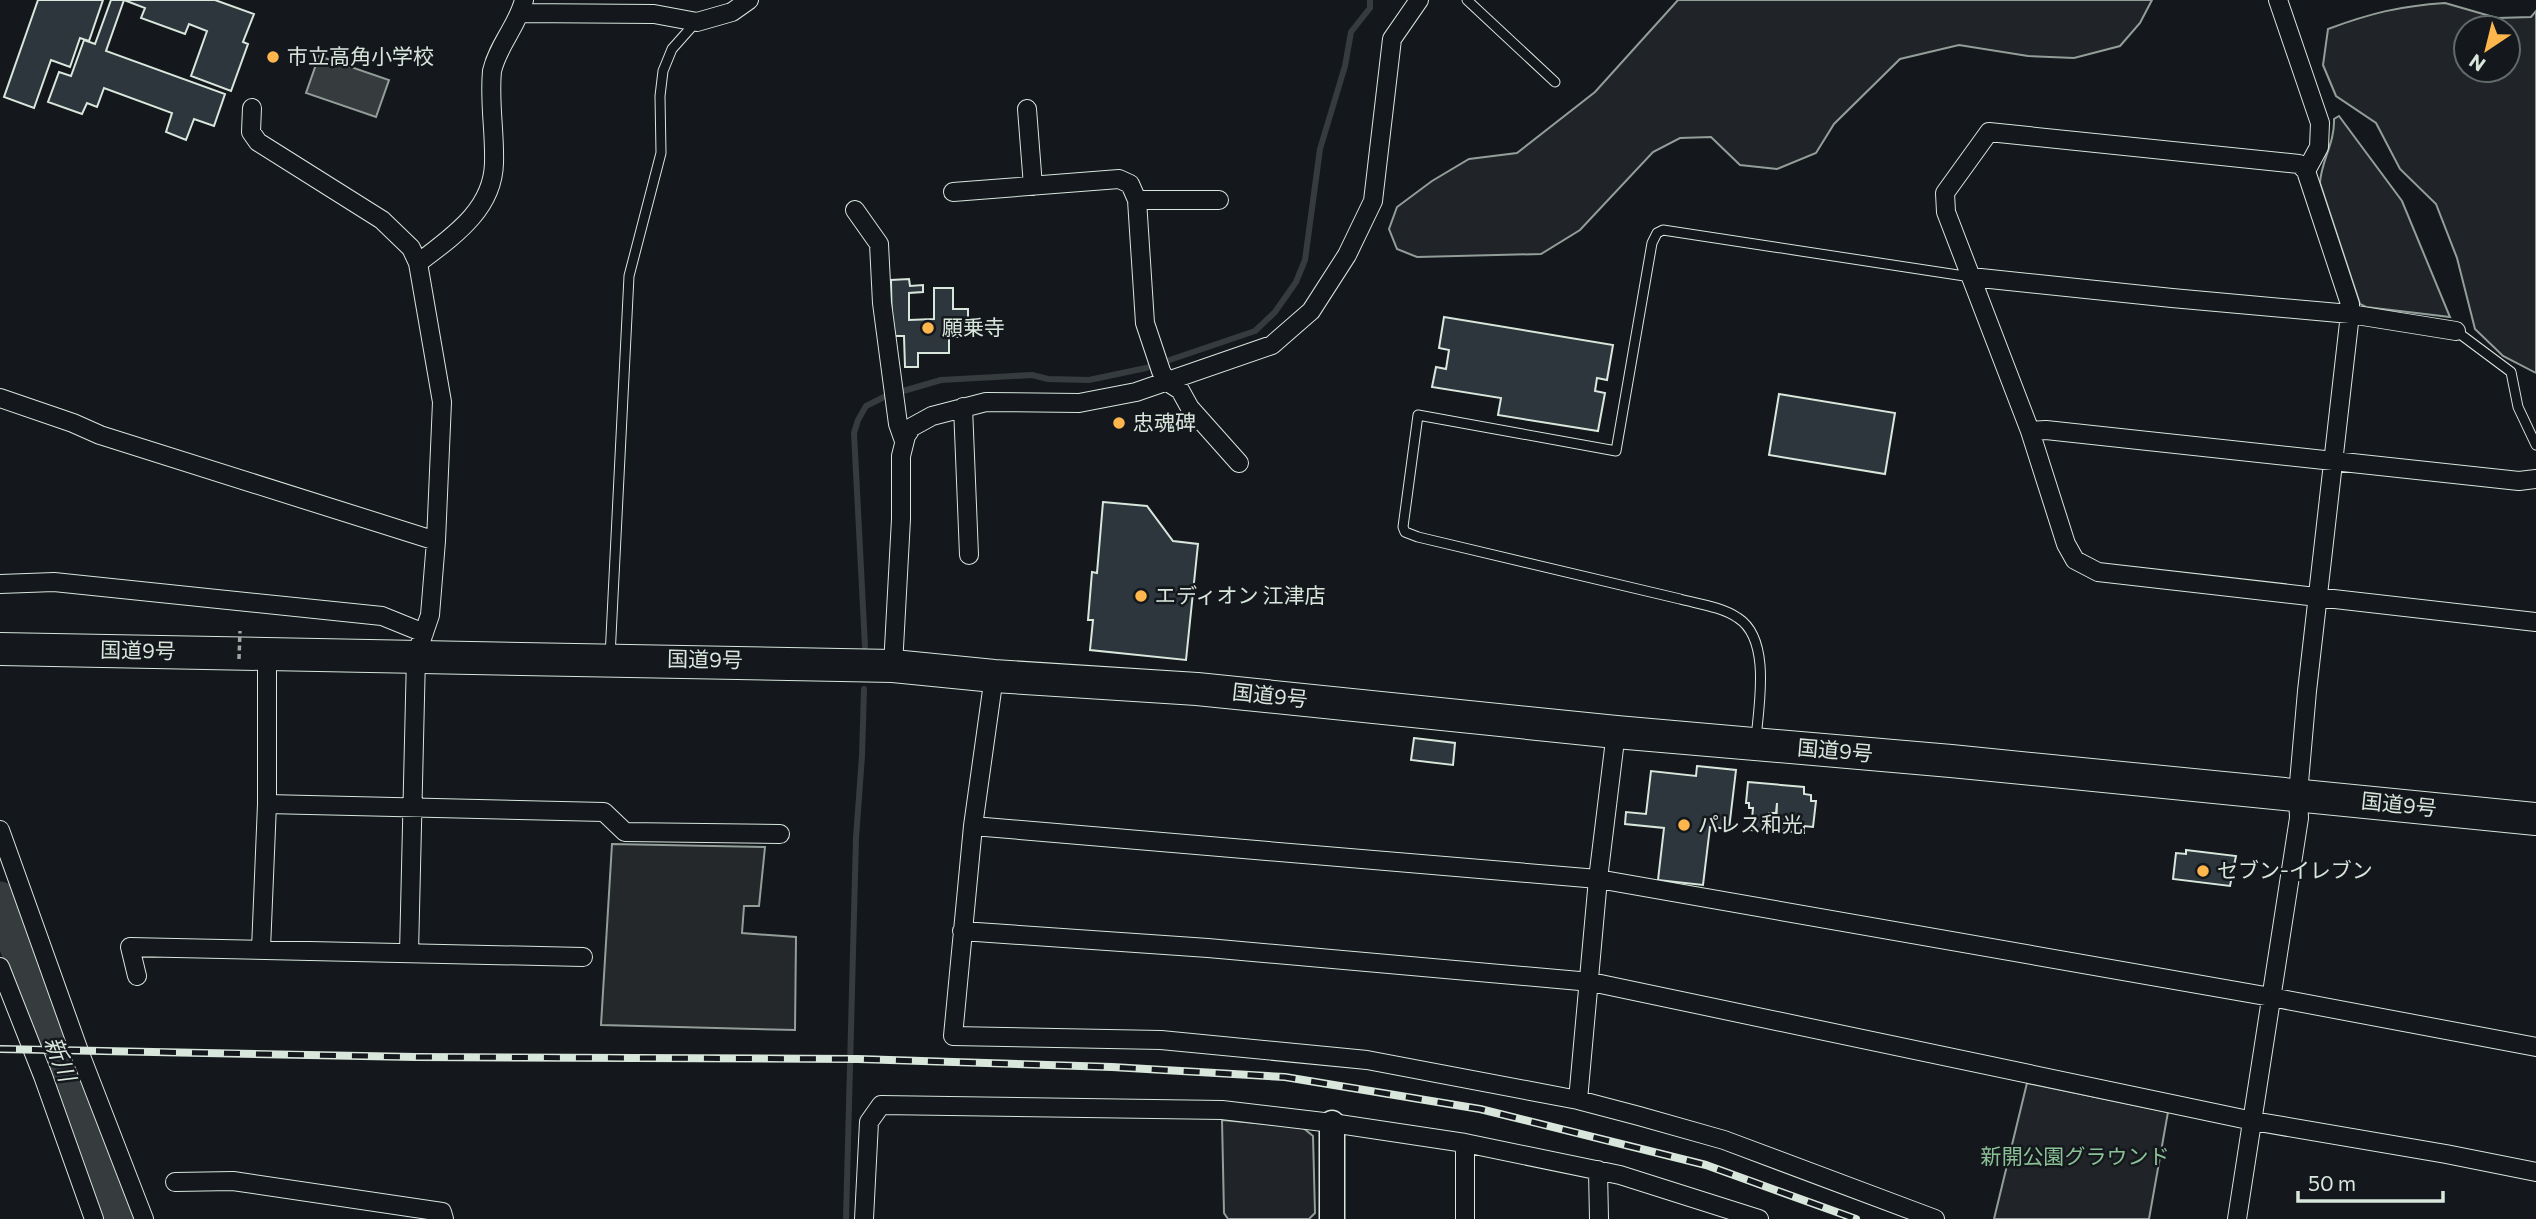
<svg xmlns="http://www.w3.org/2000/svg" width="2536" height="1219" font-family="Commissioner,'Noto Sans JP',sans-serif">
  <style>
    .green { fill: #202428; stroke: #939e99; stroke-width: 2; fill-rule: evenodd }
    .parking { fill: #24282b; stroke: #939e99; stroke-width: 2 }
    .water { fill: #363b3e; stroke: #939e99; stroke-width: 2 }
    .lines { fill: none; stroke-linecap: round; stroke-linejoin: round }
    .stream { stroke: #363b3e; stroke-width: 6 }
    .river { stroke: #363b3e; stroke-width: 35 }
    .building { fill: #2c363c; stroke: #d8e6dc; stroke-width: 2 }
    .lane-casing { stroke: #d8e6dc; stroke-width: 11 }
    .street-casing { stroke: #d8e6dc; stroke-width: 20 }
    .secondary-casing { stroke: #d8e6dc; stroke-width: 27 }
    .highway-casing { stroke: #d8e6dc; stroke-width: 34 }
    .lane { stroke: #14181c; stroke-width: 9 }
    .street { stroke: #14181c; stroke-width: 18 }
    .secondary { stroke: #14181c; stroke-width: 24 }
    .highway { stroke: #14181c; stroke-width: 32 }
    .rail-casing { stroke: #d8e6dc; stroke-width: 8 }
    .rail { stroke: #14181c; stroke-width: 5; stroke-dasharray: 16; stroke-linecap: butt }
    .path-bridge { stroke: #9da8a2; stroke-width: 3.5; stroke-dasharray: 5 3.5; stroke-linecap: butt }
    .poi-dot { fill: #ffb74d; stroke: #14181c; stroke-width: 2.5 }
    .labels { text-anchor: middle; stroke-width: 5; stroke-linejoin: round; paint-order: stroke }
    .poi-label { font-size: 21px; fill: #d8e6dc; stroke: #14181c; text-anchor: start }
    .street-label { font-size: 21px; fill: #d8e6dc; stroke: #14181c }
    .park-label { font-size: 21px; fill: #8ac095; stroke: #14181c }
    .water-label { font-size: 23px; font-style: italic; fill: #d8e6dc; stroke: #14181c }
  </style>
  <rect width="100%" height="100%" fill="#14181c"/>
  <path class="green" d="M1678,0H2152L2140,23L2120,46L2074,58L2028,56L1959,45L1900,59L1834,124L1816,153L1777,169L1740,165L1711,137L1680,138L1653,152L1580,230L1541,254L1417,257L1397,249L1389,229L1397,207L1432,181L1469,159L1517,153L1595,92Z
    M2445,3L2497,18L2531,17L2536,11V373L2503,356L2475,329L2457,258L2436,204L2400,169L2376,123L2336,96L2323,65L2328,29C2371,13 2400,6 2445,3ZM2466,28H2508V70H2466Z
    M2339,116L2402,201L2450,317L2366,307L2360,304L2320,183C2321,161 2335,143 2334,119Z
    M2027,1083L2168,1112L2149,1219H1994Z
    M1222,1120L1302,1127L1313,1136L1315,1213L1309,1219H1228L1224,1213Z"/>
  <path class="parking" d="M612,844L765,847L759,906H744L742,933L796,937L795,1030L601,1025Z"/>
  <path class="water" d="M319,56L389,80L376,117L306,93Z"/>
  <g class="lines">
    <path class="stream" d="M865,646L854,433L858,420L866,406L886,396L941,380L1032,375L1048,379L1089,380L1146,368L1255,331L1275,312L1296,282L1305,260L1320,149L1345,66L1351,32L1370,8V0
      M846,1219L856,838L862,756L864,689"/>
    <path class="river" d="M0,899L39,1008L121,1219"/>
  </g>
  <path class="building" d="M38,0H103L89,41L80,38L70,67L51,60L34,108L4,97Z
    M111,0H215L254,14L243,42L248,44L231,91L191,76L207,31L189,24L185,34L141,18L145,8L124,0L106,51L225,94L214,126L194,119L186,140L166,132L172,113L104,88L97,107L87,103L82,114L48,102L59,72L71,76L84,40L95,44Z
    M909,279L910,286L923,285V292L909,293V320L934,319V288H953V309H968V320L963,321V337H949V353H918V367H905L904,336H892L891,280Z
    M1444,317L1613,345L1607,380L1597,378L1595,391L1605,393L1598,431L1498,415L1501,398L1432,387L1436,367L1446,369L1449,350L1439,348Z
    M1779,394L1895,413L1885,474L1769,455Z
    M1103,502L1147,506L1173,541L1198,544L1186,660L1090,650L1093,620H1088L1092,572L1097,573Z
    M1414,738L1455,743L1453,765L1411,760Z
    M1697,766L1736,770L1729,829L1710,827L1703,885L1658,880L1664,828L1625,824L1626,812L1646,814L1651,771L1696,776Z
    M1748,782L1804,787V794L1811,795V801H1816L1813,827L1804,826V833L1776,830L1777,803L1776,813H1769L1767,831L1751,830L1753,808H1749V803H1746Z
    M2186,850L2236,856L2230,886L2173,879L2176,853L2186,854Z"/>
  <g class="lines">
    <g class="lane-casing">
      <path id="lane" d="M1467,0L1555,82
        M2456,331L2511,372L2518,407L2536,445
        M610,657L629,276L661,153L660,96L663,71L672,49L696,22
        M1756,738C1759,705 1771,639 1738,618C1722,607 1699,604 1680,599L1418,537L1405,532L1403,527L1418,415L1616,451L1652,243L1657,233L1663,230L1971,277"/>
    </g>
    <g class="street-casing">
      <path id="street" d="M2278,0L2320,123L2319,147L2306,171
        M520,13L654,14L697,22L732,12L749,0
        M252,108L251,132L258,142L382,220L411,248L418,263L442,402L436,541L430,615L416,656L409,953
        M1027,109L1033,186
        M953,192L1119,179L1130,184L1137,200L1145,323L1161,371L1166,381L1180,390L1190,408L1239,463
        M1137,200H1219
        M855,210L879,244L882,303L898,424L904,441
        M418,263C452,237 493,210 494,163C495,132 489,102 492,71C498,45 518,25 524,0
        M1971,277L2172,298L2350,314L2456,331
        M0,398L73,423L100,435L436,541
        M963,407L969,555
        M2030,431L2046,430L2519,481L2536,479
        M0,584L54,582L382,616L424,633
        M893,666L901,519V456L906,436L912,427L932,416L986,402L1079,403L1136,392L1272,345L1311,311L1347,255L1373,201L1392,39L1419,0
        M994,676L973,826L953,1036L1161,1040L1367,1060L1578,1100L1639,1116L1724,1140L1935,1219
        M267,804L604,812L625,832L780,834
        M973,826L1598,879L2271,997L2536,1047
        M0,830L79,1051L144,1219
        M962,931L1208,948L1591,982L2253,1121L2446,1154L2536,1172
        M261,949L267,804V653
        M0,967L43,1076L94,1219
        M137,976L130,947L583,957
        M1578,1100L1598,879L1616,732
        M1465,1143V1219
        M1598,1170L1599,1219
        M175,1182L233,1181L442,1212L444,1219
        M864,1219L869,1122L881,1105L1222,1110L1332,1123L1465,1143L1620,1175L1759,1219
        M2237,1219L2299,818L2298,794L2307,691L2350,314V304L2306,171L2299,164L1989,132L1945,193L1946,212L2030,431L2066,544L2075,560L2098,572L2536,622"/>
    </g>
    <g class="secondary-casing">
      <path id="secondary" d="M1332,1219V1123"/>
    </g>
    <g class="highway-casing">
      <path id="highway" d="M0,649L893,666L994,676L1197,689L1616,732L1951,761L2536,819"/>
    </g>
    <use href="#lane" class="lane"/>
    <use href="#street" class="street"/>
    <use href="#secondary" class="secondary"/>
    <use href="#highway" class="highway"/>
    <g class="rail-casing">
      <path id="rail" d="M0,1049L416,1057L858,1059L1112,1067L1285,1077L1480,1109L1706,1165L1856,1219"/>
    </g>
    <use href="#rail" class="rail"/>
    <path class="path-bridge" d="M239,659L240,631"/>
  </g>
  <g class="poi-dot">
    <circle cx="273" cy="57" r="7"/>
    <circle cx="928" cy="328" r="7"/>
    <circle cx="1119" cy="423" r="7"/>
    <circle cx="1141" cy="596" r="7"/>
    <circle cx="1684" cy="825" r="7"/>
    <circle cx="2203" cy="871" r="7"/>
  </g>
  <g class="labels">
    <g class="poi-label">
      <text x="287" y="64">市立高角小学校</text>
      <text x="942" y="335">願乗寺</text>
      <text x="1133" y="430">忠魂碑</text>
      <text x="1155" y="603">エディオン 江津店</text>
      <text x="1698" y="832">パレス和光</text>
      <text x="2217" y="878">セブン-イレブン</text>
    </g>
    <g class="street-label">
      <text transform="translate(138 651) rotate(1)" y="7">国道9号</text>
      <text transform="translate(705 660) rotate(1)" y="7">国道9号</text>
      <text transform="translate(1270 696) rotate(6)" y="7">国道9号</text>
      <text transform="translate(1835 751) rotate(5)" y="7">国道9号</text>
      <text transform="translate(2399 805) rotate(6)" y="7">国道9号</text>
    </g>
    <g class="park-label">
      <text x="2075" y="1164">新開公園グラウンド</text>
    </g>
    <g class="water-label">
      <text transform="translate(60 1059) rotate(69)" y="8">新川</text>
    </g>
  </g>
  <g transform="translate(2487 49) rotate(215)"><circle r="33" fill="#14181c" stroke="#626a69" stroke-width="2"/>
  <path d="M0-5L12 26L0 18L-12 26Z" fill="#ffb74d"/>
  <text y="-10" font-size="19" font-weight="bold" text-anchor="middle" fill="#d8e6dc">N</text>
  </g>
  <path d="M2298 1191v10h145v-10" fill="none" stroke="#d8e6dc" stroke-width="3.5"/>
  <text x="2308" y="1191" font-size="21" fill="#d8e6dc" stroke="#14181c" stroke-width="5" paint-order="stroke">50 m</text>
</svg>
